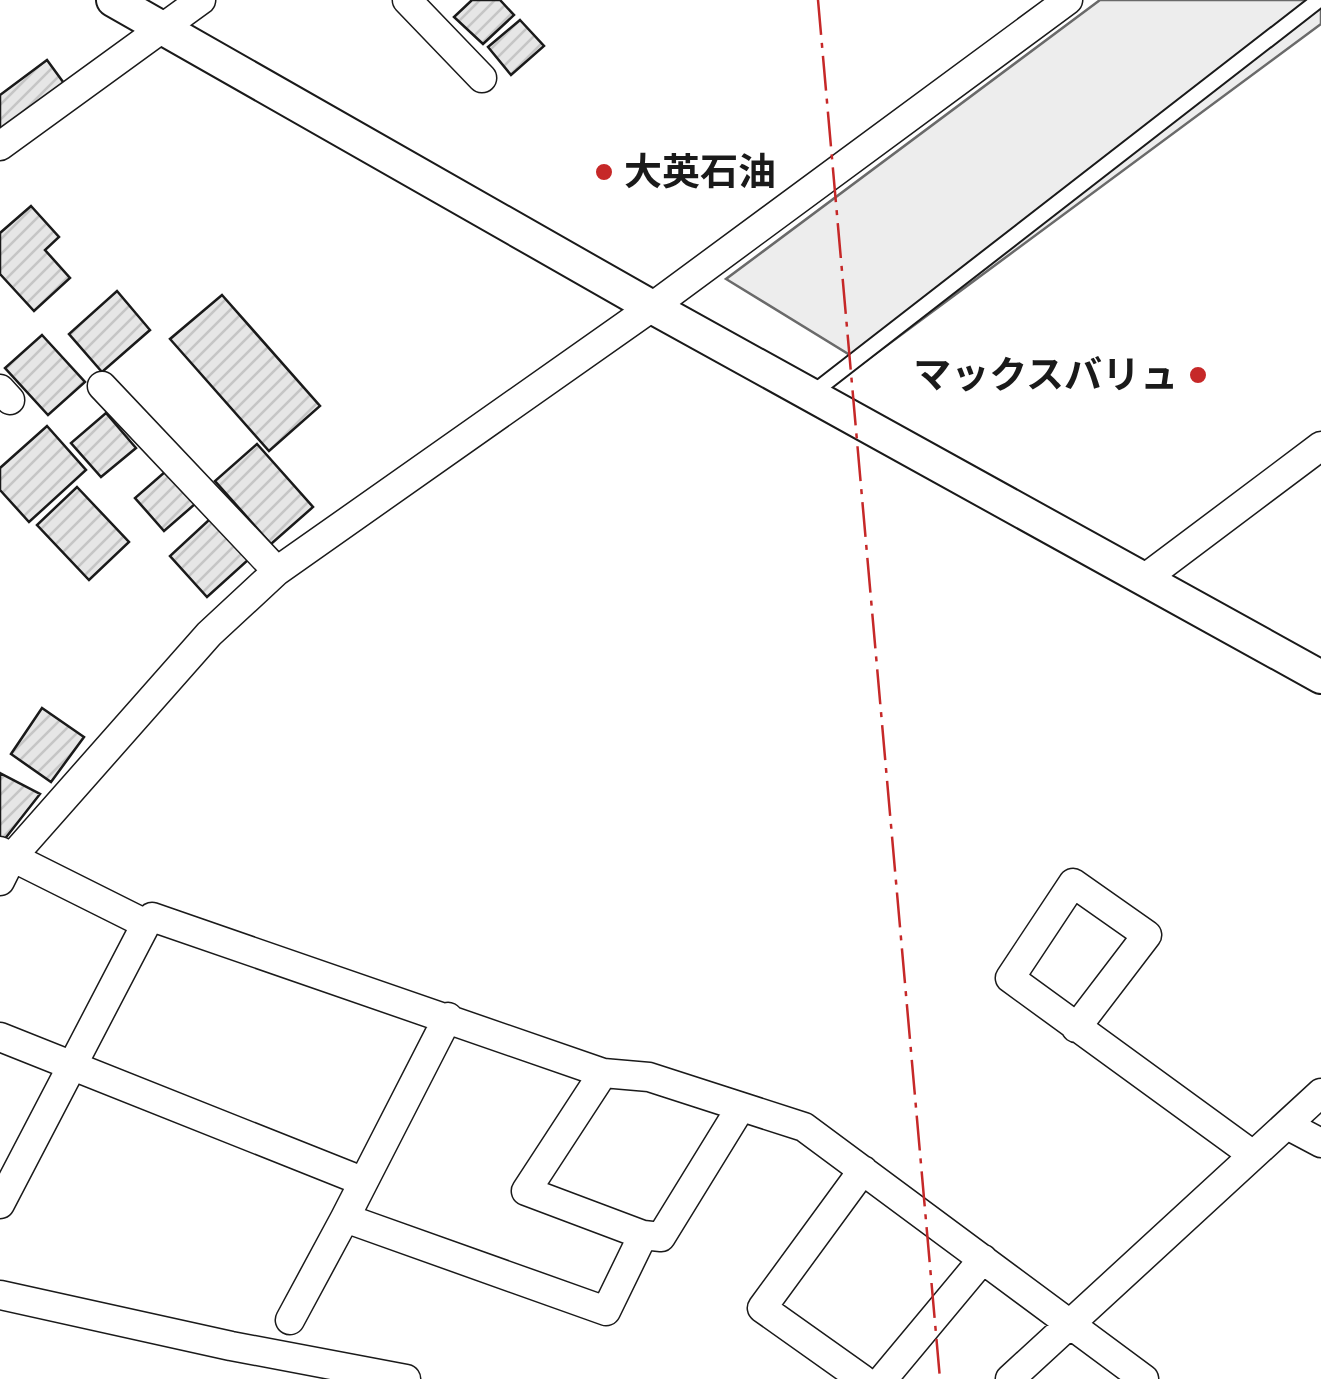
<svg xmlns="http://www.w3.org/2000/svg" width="1321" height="1379" font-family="Commissioner,'Noto Sans JP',sans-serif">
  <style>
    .parking { fill: #ededed; stroke: #6a6a6a; stroke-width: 2.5 }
    .building { fill: url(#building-hatch); stroke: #1a1a1a; stroke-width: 2.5 }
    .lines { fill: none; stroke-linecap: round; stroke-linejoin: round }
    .service-casing { stroke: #1a1a1a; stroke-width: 18 }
    .minor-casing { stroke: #1a1a1a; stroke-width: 31 }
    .tertiary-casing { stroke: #1a1a1a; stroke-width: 36 }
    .service { stroke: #fff; stroke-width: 14 }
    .minor { stroke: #fff; stroke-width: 28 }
    .tertiary { stroke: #fff; stroke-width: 32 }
    .power { stroke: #c62828; stroke-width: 2.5; stroke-dasharray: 35 8 5 8; stroke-linecap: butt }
    .poi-dot { fill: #c62828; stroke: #fff; stroke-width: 4 }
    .labels { text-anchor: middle; stroke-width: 8; stroke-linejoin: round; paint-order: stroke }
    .poi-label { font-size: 38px; font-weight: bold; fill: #1a1a1a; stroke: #fff; text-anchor: start }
  </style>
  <defs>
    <pattern id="building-hatch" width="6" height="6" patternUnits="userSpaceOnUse" patternTransform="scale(2.5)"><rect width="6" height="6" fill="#e6e6e6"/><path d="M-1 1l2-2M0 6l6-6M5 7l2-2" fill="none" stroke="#c5c5c5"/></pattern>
  </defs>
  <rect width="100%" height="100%" fill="#fff"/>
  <path class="parking" d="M1100,0H1321V24L863,363L726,279Z"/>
  <path class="building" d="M472,0H500L514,15L483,44L454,17Z
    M520,20L544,46L511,75L488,47Z
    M47,60L66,86L0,136V95Z
    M31,206L59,237L45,250L70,278L34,311L0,274V233Z
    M117,291L150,330L102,372L69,334Z
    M222,295L320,406L269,451L170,339Z
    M42,335L85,382L48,415L5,368Z
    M106,413L136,448L101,477L71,443Z
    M47,426L86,470L29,522L0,490V468Z
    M257,444L313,507L271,544L215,481Z
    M166,471L195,504L164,531L135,498Z
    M77,487L129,542L89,580L37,525Z
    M210,519L248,560L207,597L170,556Z
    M42,708L84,737L51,782L11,754Z
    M0,773L40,794L4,840L0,838Z"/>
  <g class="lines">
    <g class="service-casing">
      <path id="service" d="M810,395L1319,0"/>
    </g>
    <g class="minor-casing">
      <path id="minor" d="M407,0L482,78
        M0,146L201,0
        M102,386L277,571
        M0,389L10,400
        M1144,579L1321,446
        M0,851L146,924L152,917L603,1073L649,1077L804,1127L1144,1379
        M0,881L12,857L209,634L277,571L652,307L1068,0
        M448,1017L345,1218L606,1311L643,1235
        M1076,1028L1147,935L1073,883L1010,978L1253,1155
        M0,1037L362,1181
        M603,1073L526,1191L643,1235L661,1237L741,1107
        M1287,1125L1321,1143
        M0,1204L146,924
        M0,1295L231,1346L406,1379
        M290,1320L345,1218
        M862,1379L762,1308L863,1170
        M883,1379L983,1259
        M1010,1379L1321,1093"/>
    </g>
    <g class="tertiary-casing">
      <path id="tertiary" d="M113,0L652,307L1321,677"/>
    </g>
    <use href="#service" class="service"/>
    <use href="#minor" class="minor"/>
    <use href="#tertiary" class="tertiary"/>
    <path class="power" d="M818,0L940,1379"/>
  </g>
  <g class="poi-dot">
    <circle cx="604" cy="172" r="10"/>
    <circle cx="1198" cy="375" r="10"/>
  </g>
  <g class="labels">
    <g class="poi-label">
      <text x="624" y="185">大英石油</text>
      <text x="1178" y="388" text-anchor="end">マックスバリュ</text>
    </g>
  </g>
</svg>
